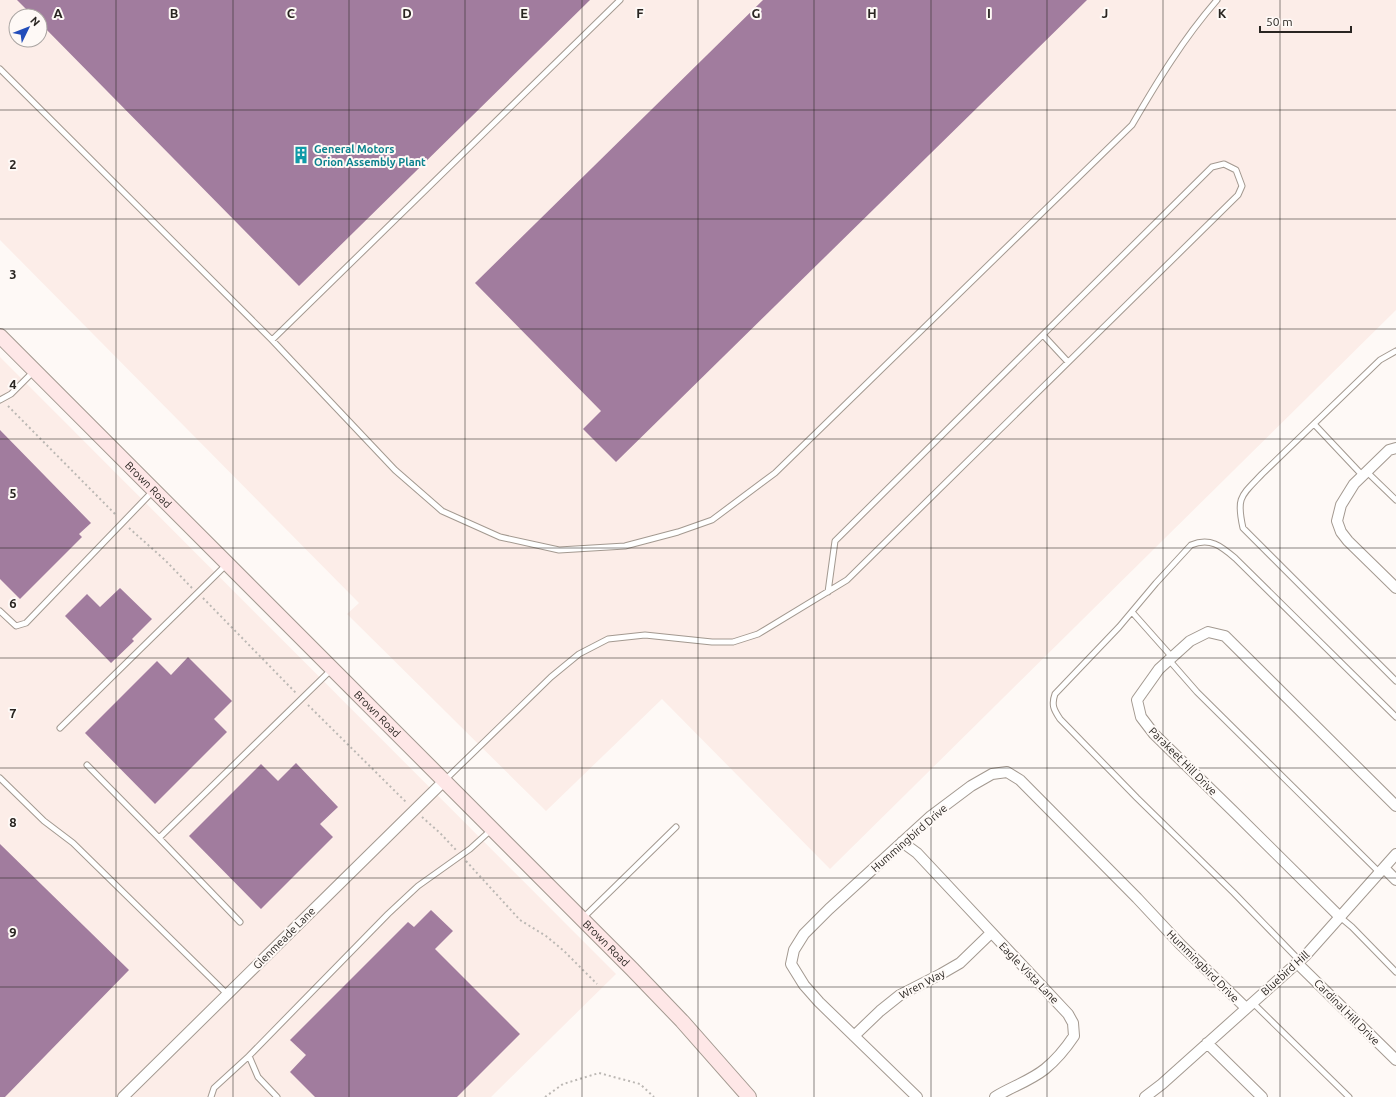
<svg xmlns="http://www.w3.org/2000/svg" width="1396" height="1097" font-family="Ubuntu,sans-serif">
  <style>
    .industrial { fill: #fcede8; fill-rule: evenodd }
    .building { fill: #a17c9e }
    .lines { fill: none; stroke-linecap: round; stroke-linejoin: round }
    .lane-casing { stroke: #a39990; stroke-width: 7 }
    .street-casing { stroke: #a39990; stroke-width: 12 }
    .secondary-casing { stroke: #a39990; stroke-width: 16 }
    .path { stroke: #bcb8b4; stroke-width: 2; stroke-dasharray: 2 3; stroke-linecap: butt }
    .lane { stroke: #fff; stroke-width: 5 }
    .street { stroke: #fff; stroke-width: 10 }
    .secondary { stroke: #fee7e7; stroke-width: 14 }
    .grid { fill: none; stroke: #292521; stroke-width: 1; stroke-opacity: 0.55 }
    .labels { text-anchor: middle; stroke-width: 4; stroke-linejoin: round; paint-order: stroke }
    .culture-label { font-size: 11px; font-weight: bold; fill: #0d838f; stroke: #fef9f6; text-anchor: start }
    .street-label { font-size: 11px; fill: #292521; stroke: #fef9f6 }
    .grid-label { font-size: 13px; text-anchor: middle; font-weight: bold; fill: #292521; stroke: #fef9f6; stroke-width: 4; stroke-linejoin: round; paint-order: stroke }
  </style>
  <rect width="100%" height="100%" fill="#fef9f6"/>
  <path class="industrial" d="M0,0H1396V310L830,869L662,699L546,811L347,614L359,603L0,240ZM16,16H40V40H16Z
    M0,357L616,974L491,1097H0Z"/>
  <path class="building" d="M17,0H590L299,286L40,23V16H33Z
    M763,0H1087L616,462L583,429L601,411L475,283Z
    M0,430L91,523L79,534L82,537L20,599L0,579Z
    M120,588L152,619L132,639L134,641L111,663L65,616L87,594L100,607Z
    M188,657L232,701L214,719L227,732L155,804L85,733L157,661L171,675Z
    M296,763L338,807L320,824L333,837L261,909L189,836L261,764L278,781Z
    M0,844L129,970L5,1097H0Z
    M431,910L453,931L435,949L520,1034L457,1097H315L290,1072L306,1055L290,1040L408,922L414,927Z"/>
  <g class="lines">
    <g class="lane-casing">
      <path id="lane" d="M0,69L272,340L395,470L442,511L500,537L559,550L625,546L678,532L712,520L775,473L1132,125C1157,82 1183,39 1217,0
        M1043,335L1068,362
        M272,340L620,0
        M1396,351L1380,360L1262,474C1241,496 1236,497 1243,528L1396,681
        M0,400L11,394L34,371
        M1314,424L1363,476
        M1367,472L1396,500
        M0,611L16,626L26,623L154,490
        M1132,612L1172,657
        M1169,660L1197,692L1380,873
        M60,728L227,564
        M87,765L159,838L332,669
        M0,778L44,821L73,843L227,994
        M445,780L551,677L579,654L608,639L645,635L712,642H733L758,634L847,580L1238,195L1242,186L1236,170L1224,164L1212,167L835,541L828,592
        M159,838L240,922
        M1340,917L1352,927L1396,972
        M583,918L676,827
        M1300,961L1234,893L1137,798L1060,719C1054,710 1051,705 1055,694L1119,627L1156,583L1191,545C1210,537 1221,546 1235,558L1396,717
        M1252,1002L1349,1097
        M249,1056L258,1077L277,1097
        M211,1097L214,1088L249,1056L388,914L418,886L470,849L491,830"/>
    </g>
    <g class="street-casing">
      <path id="street" d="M1396,448L1389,450L1354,484L1341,505L1337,521L1341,532L1348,541L1396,588
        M902,842L917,853L1068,1014L1073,1023L1074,1036C1066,1048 1056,1060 1045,1069C1030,1081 1011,1087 995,1097
        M1384,868L1396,880
        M1340,917L1232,810L1154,734L1141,717L1137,700L1159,669L1190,641L1208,632L1225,636L1396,806
        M1297,963L1396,1060
        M854,1036L880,1011L900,995L941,974L960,963L991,933
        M1207,1043L1262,1097
        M123,1097L445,780
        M917,1097L819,1002L804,985L791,964L794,950L804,934L829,909L931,816L971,786L992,774L1007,772L1020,780L1137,898L1180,944L1246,1008
        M1145,1097L1162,1084L1306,955L1396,854"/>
    </g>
    <g class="secondary-casing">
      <g id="secondary">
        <path id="s1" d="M0,336L632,969L682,1021L749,1097"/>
      </g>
    </g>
    <path class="path" d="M8,406L117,516
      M129,528L165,560L192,588
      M203,598L296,693
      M308,705L407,803
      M422,817L440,833L456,850
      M466,861L520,920L546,936L564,951L597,984
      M545,1097L563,1084L599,1073L640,1084L654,1097"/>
    <use href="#lane" class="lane"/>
    <use href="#street" class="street"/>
    <use href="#secondary" class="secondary"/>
  </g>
  <path class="grid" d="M116,0V1097M233,0V1097M349,0V1097M465,0V1097M582,0V1097M698,0V1097M814,0V1097M931,0V1097M1047,0V1097M1163,0V1097M1280,0V1097M0,110H1396M0,219H1396M0,329H1396M0,439H1396M0,548H1396M0,658H1396M0,768H1396M0,878H1396M0,987H1396"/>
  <defs>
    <g id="building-bare" transform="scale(1.38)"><path d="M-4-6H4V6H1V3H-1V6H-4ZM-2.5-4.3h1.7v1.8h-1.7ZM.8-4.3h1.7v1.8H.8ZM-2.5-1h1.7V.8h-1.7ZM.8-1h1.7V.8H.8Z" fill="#0f9aa8" stroke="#fef9f6" stroke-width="2.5" paint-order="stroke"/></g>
  </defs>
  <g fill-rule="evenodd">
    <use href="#building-bare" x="301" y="155"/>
  </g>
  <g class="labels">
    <g class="culture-label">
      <text x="314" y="153">General Motors<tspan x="314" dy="13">Orion Assembly Plant</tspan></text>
    </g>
    <g class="street-label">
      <text dy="4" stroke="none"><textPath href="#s1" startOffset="210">Brown Road</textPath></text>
      <text dy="4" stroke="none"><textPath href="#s1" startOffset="534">Brown Road</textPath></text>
      <text transform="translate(1183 761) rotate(45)" y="4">Parakeet Hill Drive</text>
      <text transform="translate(909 838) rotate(-41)" y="4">Hummingbird Drive</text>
      <text transform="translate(284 938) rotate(-45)" y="4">Glenmeade Lane</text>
      <text dy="4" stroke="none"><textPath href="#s1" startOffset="858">Brown Road</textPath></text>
      <text transform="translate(1203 966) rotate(45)" y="4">Hummingbird Drive</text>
      <text transform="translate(1029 973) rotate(46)" y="4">Eagle Vista Lane</text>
      <text transform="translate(1285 973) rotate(-42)" y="4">Bluebird Hill</text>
      <text transform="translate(922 984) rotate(-28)" y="4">Wren Way</text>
      <text transform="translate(1347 1012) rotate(45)" y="4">Cardinal Hill Drive</text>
    </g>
  </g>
  <g class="grid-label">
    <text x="58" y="18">A</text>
    <text x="174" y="18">B</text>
    <text x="291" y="18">C</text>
    <text x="407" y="18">D</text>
    <text x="524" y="18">E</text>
    <text x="640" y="18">F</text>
    <text x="756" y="18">G</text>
    <text x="872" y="18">H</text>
    <text x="989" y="18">I</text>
    <text x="1105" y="18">J</text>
    <text x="1222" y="18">K</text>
    <text x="13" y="169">2</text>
    <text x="13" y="279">3</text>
    <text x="13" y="389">4</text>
    <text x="13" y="498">5</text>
    <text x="13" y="608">6</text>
    <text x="13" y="718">7</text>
    <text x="13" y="827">8</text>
    <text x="13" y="937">9</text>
  </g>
  <g transform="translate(28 28) rotate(47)"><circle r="19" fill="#fef9f6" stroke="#a9a4a1"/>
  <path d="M0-3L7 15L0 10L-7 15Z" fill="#224dba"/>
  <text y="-6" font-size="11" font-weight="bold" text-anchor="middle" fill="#292521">N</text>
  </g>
  <path d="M1260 26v6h91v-6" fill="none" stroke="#292521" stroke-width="2"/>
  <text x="1266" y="26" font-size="12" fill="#292521" stroke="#fef9f6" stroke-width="3" paint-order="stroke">50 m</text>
</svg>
